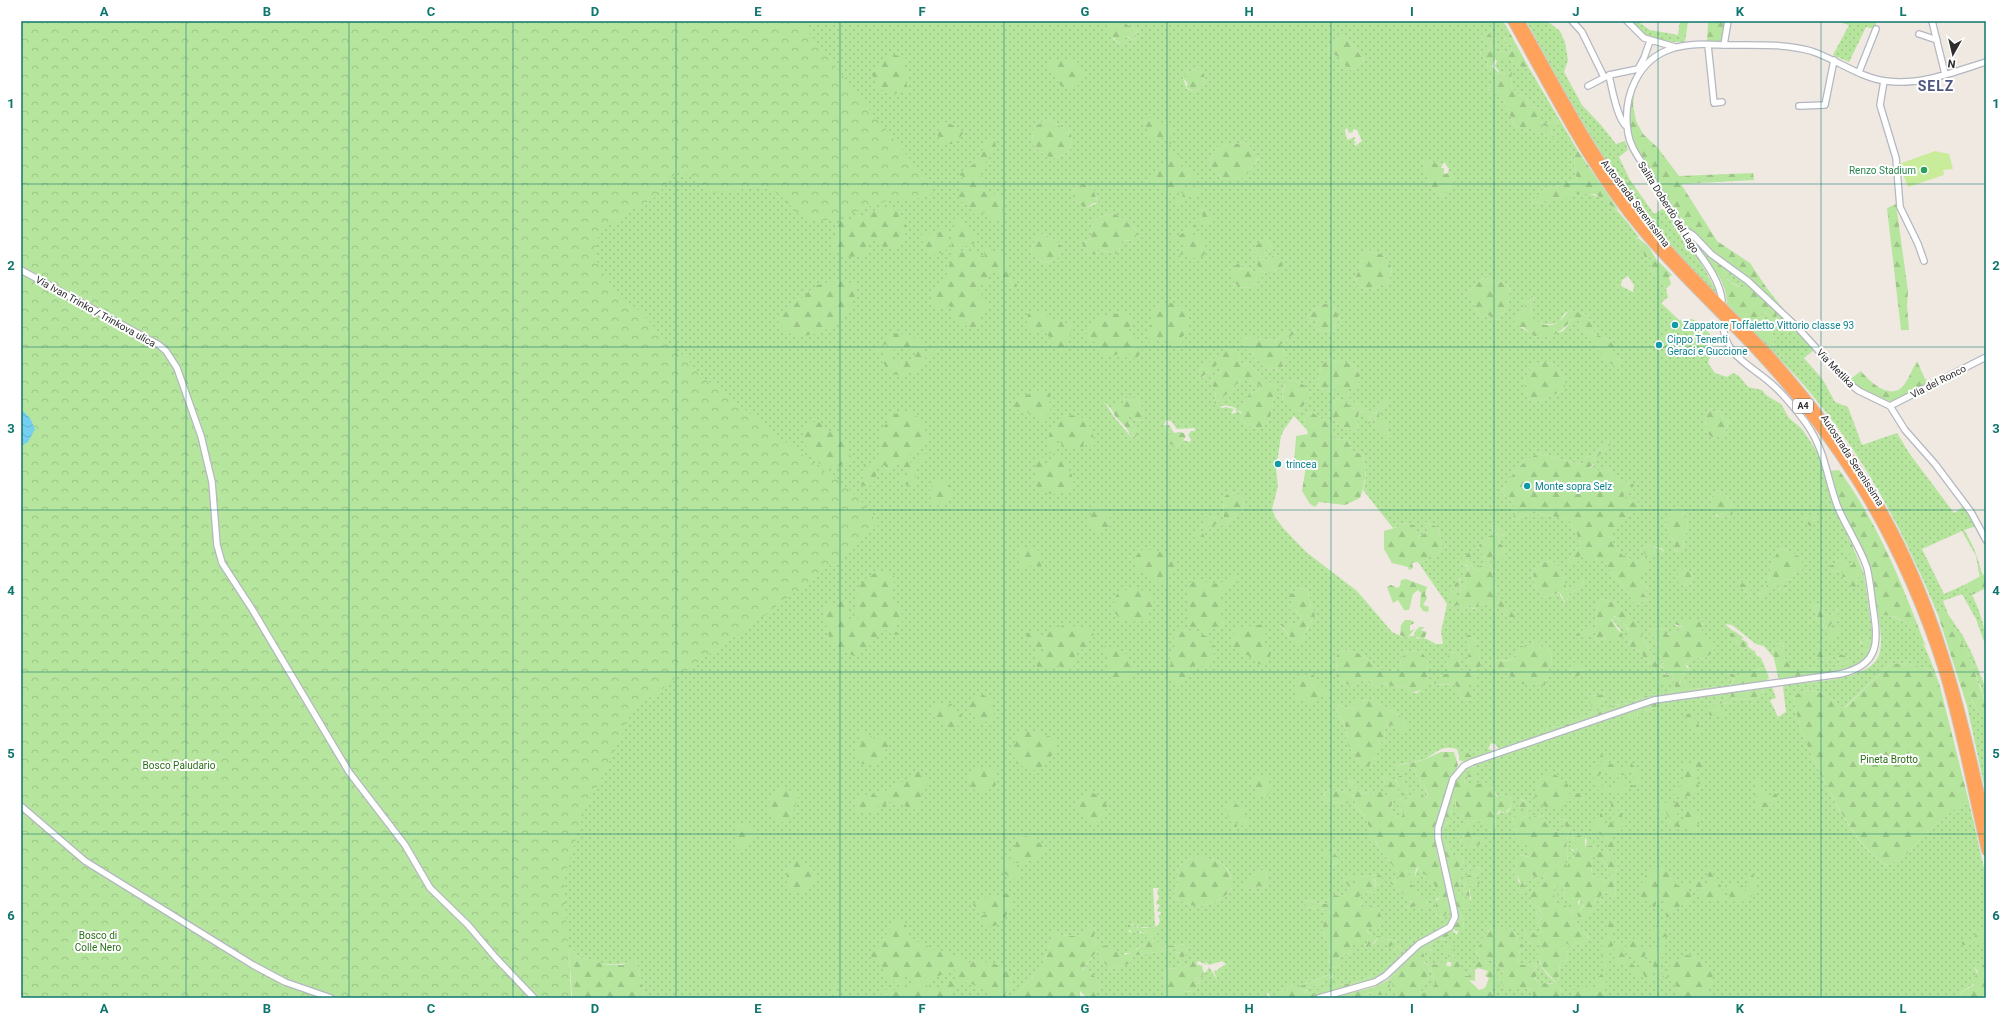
<svg xmlns="http://www.w3.org/2000/svg" width="2007" height="1019" font-family="Roboto,sans-serif">
  <style>
    .grass { fill: url(#grass-dots); fill-rule: evenodd }
    .forest { fill: url(#forest-firs); fill-rule: evenodd }
    .park { fill: url(#park-crowns) }
    .pitch { fill: #c9ec9a }
    .water { fill: url(#water-waves) }
    .lines { fill: none; stroke-linecap: round; stroke-linejoin: round }
    .minor-casing { stroke: #b4b7c1; stroke-width: 8 }
    .highway-casing { stroke: #c9c9c9; stroke-width: 10 }
    .minor { stroke: #fff; stroke-width: 5.5 }
    .highway { stroke: #ffa35c; stroke-width: 8 }
    .grid { fill: none; stroke: #0f766e; stroke-width: 1; stroke-opacity: 0.55 }
    .leisure-dot { fill: #2e9e5b; stroke: #fff; stroke-width: 1.5 }
    .culture-dot { fill: #0f9aa8; stroke: #fff; stroke-width: 1.5 }
    .labels { text-anchor: middle; stroke-width: 4; stroke-linejoin: round; paint-order: stroke }
    .shield { fill: #fff; stroke: #6d6d6d; stroke-width: 1 }
    .shield-label { font-size: 9px; font-weight: bold; fill: #2e2e2e }
    .leisure-label { font-size: 10px; fill: #27864d; stroke: #fff; text-anchor: end }
    .street-label { font-size: 10px; fill: #2e2e2e; stroke: #fff }
    .culture-label { font-size: 10px; fill: #0d838f; stroke: #fff; text-anchor: start }
    .park-label { font-size: 10px; fill: #2c6e1b; stroke: #fff }
    .district-label { font-size: 14px; font-weight: bold; letter-spacing: 1px; fill: #4d5680; stroke: #fff }
    .neatline { fill: none; stroke: #0f766e; stroke-width: 1.5 }
    .grid-label { font-size: 13px; text-anchor: middle; font-weight: bold; fill: #0f766e }
  </style>
  <defs>
    <pattern id="grass-dots" width="8" height="8" patternUnits="userSpaceOnUse"><rect width="8" height="8" fill="#b6e59e"/><path d="M2 2h.1M6 6h.1" fill="none" stroke="#9dc588" stroke-width="1.8" stroke-linecap="round"/></pattern>
    <pattern id="forest-firs" width="22" height="20" patternUnits="userSpaceOnUse"><rect width="22" height="20" fill="#b6e59e"/><path d="M5 1l3.5 6h-7zM16 11l3.5 6h-7z" fill="#9dc588"/></pattern>
    <pattern id="park-crowns" width="20" height="18" patternUnits="userSpaceOnUse"><rect width="20" height="18" fill="#b6e59e"/><path d="M2 6a3 3 0 1 1 6 0M12 15a3 3 0 1 1 6 0" fill="none" stroke="#9dc588"/></pattern>
    <pattern id="water-waves" width="16" height="10" patternUnits="userSpaceOnUse"><rect width="16" height="10" fill="#75cff0"/><path d="M0 5q4-4 8 0t8 0" fill="none" stroke="#66b2ce"/></pattern>
  </defs>
  <rect width="100%" height="100%" fill="#efe9e1"/>
  <path class="grass" d="M21,21H1115L1111,24L1108,34L1119,44L1122,43L1126,36L1134,41L1136,36L1134,32L1138,33V30L1130,27L1123,21H1503L1510,33L1504,37L1505,41L1512,46L1511,52L1493,51L1497,41L1489,34L1483,33L1481,38L1492,45L1489,50L1480,52L1482,56L1488,62L1487,67L1497,74L1494,84L1488,87L1490,92L1493,94L1497,91L1501,92V99L1504,101L1514,125L1527,131L1530,124L1532,131L1541,134V125L1548,126L1544,135L1548,138H1555L1551,132L1552,129L1557,128L1558,119L1549,124L1541,122V109L1530,106L1526,96C1511,94 1510,85 1512,72L1501,74L1495,66L1497,61L1495,59H1511L1514,65L1529,68L1578,151L1575,152L1574,165L1577,180L1543,190L1530,203L1548,202L1554,197C1564,202 1567,196 1577,194C1605,189 1624,218 1639,237H1637L1636,242L1641,244L1640,248L1643,251L1645,259L1649,256L1655,262L1650,267L1666,289L1668,297L1661,303L1679,320L1692,319L1700,323L1713,338V345L1708,363L1715,373L1727,377L1733,373L1739,376L1748,387L1762,390L1766,395L1781,404L1789,418L1802,429L1818,453L1827,477L1833,500L1848,535L1847,543H1844V552L1847,550L1850,551V560H1853V565H1847L1839,558L1835,564L1828,567L1834,571L1844,573L1843,577L1848,582L1854,575L1852,585L1855,588L1859,575L1864,574L1874,644L1864,637L1860,642L1865,646L1861,650L1871,651C1856,674 1837,673 1812,675L1816,672L1814,667L1806,670L1804,674L1803,672H1793L1782,653L1784,644L1778,642L1777,647L1772,649L1774,658L1764,646L1756,644L1732,625L1725,624L1734,632L1731,634V643H1734L1736,640L1742,648L1755,651L1756,655L1761,658L1765,667C1755,668 1749,674 1740,675C1737,676 1731,673 1727,673L1734,680L1730,685L1731,687L1722,688L1720,686L1686,690L1687,685L1683,681L1679,685L1685,672L1689,670L1688,666L1685,665L1695,657L1703,659L1714,652V643L1701,633L1703,622L1675,621L1674,624L1676,626L1684,627L1683,629L1667,635L1668,629L1652,628L1650,634L1654,635V640L1659,647L1654,650L1660,657V660L1665,664L1662,663L1660,666L1665,669H1669L1673,676L1675,688L1671,693L1648,695L1629,703L1614,705L1607,710L1603,709L1581,718L1572,720C1566,729 1554,724 1546,729L1547,732H1550L1499,749L1495,744L1491,743L1488,749L1494,751L1482,755V752L1477,751L1474,755H1470L1467,752L1470,748H1467L1459,755L1457,749C1439,744 1436,755 1422,760C1413,762 1405,763 1396,766L1397,771L1399,773L1414,767C1415,774 1419,779 1422,786L1424,785L1427,795L1430,796V798L1424,797L1420,788H1416L1411,797L1408,794L1402,776L1398,775L1395,779L1400,787H1403V795L1407,798L1406,804L1400,798L1398,790L1394,788L1387,774L1383,777L1384,782L1393,794L1403,815L1400,818L1390,814L1393,800L1377,790H1375L1373,795L1371,796L1369,791L1365,794L1355,788L1352,780L1348,781L1352,788V794L1355,797L1354,798L1346,792L1329,789L1323,795V800L1336,803L1345,802L1352,804L1353,800L1356,799L1355,806C1364,812 1368,823 1371,833L1367,835L1370,837V841L1374,845V839L1381,851L1398,872V882L1392,881L1391,883L1400,890L1409,901L1414,902L1405,908L1418,906L1425,910L1427,905L1426,898L1419,896C1415,887 1407,882 1405,872L1410,869L1411,878L1414,879L1418,867L1423,874H1427V877L1423,878L1430,884L1432,877L1440,898L1435,899L1436,909L1440,908L1435,914L1438,917L1445,916L1447,912L1451,914L1450,922L1448,925L1431,933L1405,953L1401,950L1402,947L1397,946V942L1379,936H1372L1366,929L1372,927L1377,930L1383,921L1377,905L1371,906L1368,911L1360,906L1363,901L1359,896H1363L1368,891L1374,894L1376,887L1372,880L1373,879L1378,885L1381,884V877L1380,875L1358,877L1355,880L1356,885L1354,886L1351,880L1354,877L1344,876L1343,879L1350,888L1343,896L1334,895L1328,899V904L1315,903L1311,900L1306,901L1304,905C1312,911 1323,907 1331,912L1326,917L1322,929L1325,934L1324,937L1330,947L1328,967L1331,968L1338,966L1341,960L1338,959L1342,955L1350,953L1352,944H1357L1362,938H1368L1367,944L1365,945L1367,949L1369,945L1375,943L1377,938L1378,941L1384,942L1390,946L1391,944H1393V950L1397,949L1404,955L1377,978L1372,975L1360,981L1339,985L1337,982L1336,986L1316,991L1315,998L1312,992L1301,993L1302,991H1307L1306,987L1322,984L1324,980L1332,978L1333,973L1293,989L1292,985L1289,986C1286,992 1278,998 1271,998L1268,993H1266L1269,998H1182L1179,996L1181,992L1195,991L1197,985L1193,983L1199,984L1200,981L1195,979L1197,977L1202,978L1203,974L1207,971L1209,967L1218,981L1214,972L1215,970L1218,971V969L1226,964L1222,961L1209,965L1206,962H1205L1207,965L1194,959L1191,960L1192,964L1184,968L1181,965L1178,966V969L1170,968L1165,971L1163,989L1166,998H1097L1093,991L1101,989L1100,983L1090,971H1082L1097,951L1105,964L1111,969L1129,964L1133,956L1180,948L1181,952L1175,953L1177,956L1179,955L1181,959L1187,953L1186,944L1161,947L1163,944L1161,942H1152L1156,932H1159L1157,928L1160,921L1158,915H1160L1161,912L1157,911L1160,905L1156,904L1159,897L1157,892L1159,888H1153L1155,926L1152,928L1142,927L1141,929V925L1138,923L1137,929H1134L1133,923H1130L1128,925V931L1132,933L1136,932L1143,934L1147,930L1150,935L1145,941L1146,944L1144,947L1141,945L1135,950L1133,948H1130L1131,953H1125L1123,956L1108,945L1100,948L1093,939L1096,930L1089,924C1086,926 1086,930 1084,932C1078,939 1061,935 1054,933L1042,966L1013,998H645L636,960C612,969 601,963 578,957L573,949L569,951L571,998H538L498,957L476,929L438,892L428,879L406,843L349,769L296,677L230,572C218,550 219,526 216,501C212,463 190,364 159,342L21,267ZM1339,34L1346,38L1365,60L1352,70L1348,69L1347,66L1341,64L1342,58L1327,52L1332,43L1337,42ZM1196,69L1204,74L1205,84L1199,89L1193,91L1187,89L1183,78L1187,73ZM1048,119L1071,133L1072,143L1069,151L1057,158L1045,156L1035,147L1032,137L1035,126ZM1347,128L1349,133L1353,132V129L1357,130L1362,141L1355,146L1354,144L1356,142L1354,141L1355,137L1347,140L1345,130ZM1243,142L1249,143L1250,149L1259,159C1253,164 1251,171 1245,176C1232,185 1212,176 1209,160L1218,145H1232ZM1430,161L1442,166L1444,162L1449,169L1448,173L1454,175C1455,185 1448,193 1439,196L1430,185L1423,162ZM1081,183L1093,188L1098,203L1085,208L1073,200C1074,192 1072,186 1081,183ZM1113,213C1119,215 1134,227 1138,233C1134,241 1131,241 1122,240V245H1118L1120,249L1116,254L1098,249L1096,254L1089,255L1083,247L1081,241L1089,242C1096,223 1086,220 1113,213ZM1043,234L1056,240L1063,248L1059,257L1047,263L1038,261L1037,258L1031,254C1032,246 1035,237 1043,234ZM1265,238L1273,248L1270,251L1265,249L1264,252L1267,254L1265,258L1258,256L1256,252L1253,255C1260,261 1266,262 1273,255L1278,256V261L1283,263L1277,271L1271,270L1269,274L1261,271L1250,254L1254,247ZM1368,249L1373,253L1383,254L1392,268L1388,283L1378,286L1375,290L1359,287L1355,279L1361,265L1362,255ZM1244,259L1243,265L1237,270L1243,268L1254,271L1253,273H1260L1262,282H1257L1253,288L1238,287V284L1233,285L1237,278L1228,273ZM1628,276L1634,285L1633,292L1621,286L1622,280ZM1483,278L1490,279L1496,283L1499,281L1510,287L1508,306L1503,314L1499,313V318L1496,320L1488,315L1483,318L1479,316L1469,292ZM1530,295L1535,298L1532,304L1531,317C1540,325 1547,326 1559,322L1564,314L1570,310L1588,315L1591,323L1596,327L1595,330L1586,332L1581,330L1579,321L1573,319L1563,331L1546,337H1536L1514,323L1521,312L1525,311V301L1531,302ZM1329,303L1334,306L1340,320L1336,323L1335,330L1322,331L1315,328L1317,319H1314L1312,322L1307,321V316L1321,305ZM1293,330L1295,333L1288,338L1287,341L1280,345C1284,353 1288,353 1285,363L1282,361L1281,363L1283,368L1277,371L1270,366L1272,371L1270,372L1253,357L1254,350L1250,353L1242,345V337L1274,340ZM1590,333C1600,335 1610,340 1615,348L1612,349L1616,359L1621,360L1619,369L1604,358L1599,350L1596,349V346L1591,343L1592,340L1587,339V334ZM1229,347H1236L1242,365L1247,362L1262,377L1277,387C1268,405 1278,418 1259,429L1247,425L1241,418V414L1237,409H1235L1237,412L1232,414L1231,413L1234,409L1226,407L1222,408L1220,407C1227,403 1236,408 1241,412C1243,404 1245,396 1253,392C1257,390 1258,391 1261,388L1260,385L1254,384L1250,379H1242L1216,404L1214,403C1219,390 1211,387 1211,377L1221,371V360L1202,378L1198,377L1200,370ZM1327,359L1352,364L1360,375L1357,386L1344,388C1347,402 1364,409 1376,413L1381,403L1390,399V402L1380,411L1379,418L1387,423L1386,431L1391,437L1388,438L1374,425L1376,419L1371,415L1370,423L1368,424L1369,418L1364,412L1359,411L1357,432C1347,429 1334,424 1329,414L1335,399L1345,401L1353,410L1354,407L1338,385L1333,388L1334,393L1317,387L1321,366ZM1546,362L1557,366L1565,383V390L1536,402L1529,399C1521,382 1524,375 1537,363ZM1287,380C1298,380 1307,385 1311,395L1299,412C1286,402 1276,402 1287,380ZM1124,397L1130,401L1133,398H1137L1143,409V421L1134,419V415H1127L1132,426L1138,430L1136,438L1126,428L1133,439L1114,417L1104,401L1112,410L1117,409V404H1125ZM1710,409L1712,411L1724,412L1721,416L1729,422C1725,431 1724,437 1712,438L1706,431L1705,417ZM1311,412L1331,424L1334,439L1349,440L1351,451L1362,454C1366,465 1367,479 1363,490L1393,528L1398,527L1402,523L1415,525L1416,537L1426,533L1428,529L1425,522L1438,527C1441,539 1446,551 1435,558L1430,555L1427,560L1418,562L1447,604L1441,632L1443,644H1436L1427,639L1403,637L1392,632L1357,591L1306,552L1284,529L1275,517L1272,509L1278,486L1276,469L1281,436L1285,428L1294,416L1307,430L1304,419ZM1166,420L1171,421L1177,429L1195,428V431H1191L1188,435L1191,439L1190,442L1183,440L1176,447L1169,443L1171,434L1166,431L1164,425ZM1610,441V445L1594,460V465L1589,469L1596,468L1600,473L1608,467L1615,479L1634,484L1632,492L1622,496L1634,503L1633,498L1638,502L1639,511L1630,514L1611,533L1613,543L1623,556L1627,555L1630,559L1627,564L1645,558L1648,564L1641,572V582L1648,588L1643,593L1647,599L1636,605L1605,563L1596,557L1597,561L1579,556L1578,562L1570,563L1567,562L1581,543L1569,519L1533,513L1513,521L1512,518L1516,513L1513,502L1501,493C1511,475 1521,461 1540,453L1571,462L1582,464L1586,457L1592,456ZM1717,490C1726,491 1730,501 1734,508L1732,515H1725L1721,518L1716,516L1711,498ZM1236,493L1244,499L1242,513H1237L1234,519L1230,520L1225,526L1216,524L1206,532L1201,527L1203,524L1204,519L1212,516L1222,522L1224,517L1223,499L1228,494ZM1675,509L1685,513L1688,524C1684,533 1686,542 1682,550L1677,552L1674,549L1675,543L1665,525L1669,515ZM1813,513L1817,515L1818,519L1816,521L1813,520L1812,526H1810L1803,520ZM1492,525L1505,533L1503,536L1493,532ZM1494,534L1500,537L1499,543L1503,546L1506,556L1499,559L1495,553L1489,560L1497,593L1514,617L1509,618L1500,611L1499,606H1497V611L1479,601L1477,610L1475,605L1474,609H1472L1471,604L1464,611L1461,606L1457,605L1454,607L1449,596L1450,593L1454,590L1455,583H1457L1459,577L1461,584L1456,587L1457,591L1455,595L1460,599L1461,593L1460,588L1462,586L1465,588L1466,583L1463,572H1468L1469,570L1471,573L1472,570L1470,567L1466,571H1463L1464,567L1470,566H1465L1467,563L1460,566L1462,562V555L1464,557L1469,553L1470,557L1467,561L1476,570L1481,571L1479,566H1483L1482,563L1486,560L1480,550L1479,545L1487,537ZM1648,545L1663,549L1664,552H1654L1653,558H1646V555L1640,549ZM1782,548L1802,558V570L1794,574L1791,579L1783,580L1782,582L1787,588L1784,591L1779,589L1780,586L1777,585L1771,587L1770,592L1760,597L1759,594L1766,588C1771,575 1770,557 1782,548ZM1547,561L1556,563L1562,572L1567,590L1584,580L1582,587L1569,594L1566,605L1560,595L1561,592L1544,598L1539,597V591L1536,588L1533,577L1536,567ZM1684,569L1693,574L1690,584L1685,586L1678,584V572ZM1741,582L1747,586L1748,582L1751,595L1750,598L1744,589H1737ZM1296,587L1308,590L1311,607L1313,608L1315,616C1307,625 1305,637 1299,647L1280,625L1298,623L1303,616L1297,614L1296,609L1293,611H1291L1289,606L1293,600L1289,601V596L1292,593L1294,595ZM1601,599L1613,602L1638,624V628L1660,670L1664,675V673L1669,675L1671,680L1667,684H1658L1654,670L1648,663L1653,660L1644,659L1642,653L1628,645L1633,639L1628,638L1629,631L1622,622L1613,616L1611,618L1623,634L1622,638L1618,641H1606L1605,637L1596,643L1595,633L1577,636L1576,635L1581,631L1595,629L1598,603ZM1813,605L1821,606L1824,614L1832,615L1836,608L1838,615L1834,617L1838,616L1840,620L1832,623L1829,627L1824,628L1823,626L1825,623L1823,617L1821,618L1823,623L1816,621L1815,619L1818,615L1812,609ZM1470,634L1476,643L1481,665L1478,670L1471,669V664L1466,662L1470,650L1465,637ZM1533,640H1537L1540,646L1552,650L1551,666L1547,668L1545,685H1541L1531,679L1529,684H1521L1523,679L1515,678L1509,681L1511,677L1508,674L1509,669L1508,668L1501,671L1492,667L1493,661C1506,659 1509,665 1519,650L1518,647L1520,646L1532,647ZM1819,645L1822,646L1820,650L1823,654L1828,656L1830,658L1828,661L1815,657V652L1819,650ZM1343,650C1350,651 1356,651 1362,655C1375,664 1377,675 1395,670L1397,672H1403L1400,661C1401,659 1404,655 1406,653C1420,644 1433,660 1426,673L1429,677C1428,681 1427,682 1425,685C1418,695 1414,696 1405,686L1395,687L1381,683L1380,686L1374,687L1371,679L1370,683L1365,679L1352,687L1337,678L1336,660L1338,652ZM1448,652L1458,653L1461,662L1459,670L1474,672L1477,680L1473,683H1466V687L1475,692L1474,698L1466,700L1460,697L1456,685C1447,683 1439,686 1431,683L1432,679H1439L1442,674H1449L1452,668L1446,667ZM1838,655L1847,656L1852,663L1851,665L1847,667V669L1845,668L1843,669L1844,663H1842L1841,668L1832,671L1838,663L1843,662V661L1840,660L1837,657ZM1572,662L1585,669L1575,677L1570,669ZM1605,692L1608,698L1601,700V705L1592,707L1589,696L1600,695ZM1371,700L1395,712L1404,719L1407,728L1404,731L1400,729H1395L1393,725L1385,726L1384,741L1380,742L1375,759L1371,760L1368,766C1359,764 1349,750 1347,740C1346,736 1347,731 1345,727C1342,716 1336,718 1338,704L1350,710L1358,701ZM1327,852H1333L1338,857V862L1335,865L1329,864L1323,854ZM1198,857C1211,859 1225,860 1230,874C1232,879 1230,885 1232,890C1222,899 1205,910 1191,905C1185,903 1180,900 1173,898L1179,880L1177,869L1186,860ZM1261,870L1267,873L1266,881L1268,886L1262,889L1260,886L1248,889L1244,887V882Z
    M1526,21H1547L1560,31L1565,42L1568,60L1564,72L1582,105L1601,125L1616,144L1625,141L1628,150L1619,157L1630,180L1654,214L1666,207L1705,270L1716,290L1718,298C1700,279 1680,261 1663,240C1608,173 1568,97 1526,21Z
    M1629,21H1637L1650,30L1678,35L1685,42C1658,42 1648,40 1629,21Z
    M1837,21H1877L1874,29L1866,27L1849,62L1833,55L1849,25Z
    M1726,269L1757,292C1744,288 1734,287 1724,276L1727,274Z
    M1765,312L1776,322L1777,312L1814,350L1804,358L1823,380L1835,402L1848,407L1862,445L1897,433L1909,453L1954,513L1964,506L1976,526L1964,530C1973,544 1978,558 1982,574L1980,578L1976,556L1962,531L1922,549L1944,594L1966,584C1977,602 1986,626 1986,647L1976,619L1962,594L1943,601L1948,614L1963,636L1973,656L1986,689V706L1980,684L1977,683L1978,681L1969,656L1945,613L1938,615C1906,537 1867,460 1812,395C1800,380 1786,366 1773,352C1776,337 1770,326 1761,315Z
    M1878,615C1917,614 1928,653 1939,683L1933,671L1906,663L1890,664L1844,708C1826,696 1815,682 1793,697C1795,706 1797,715 1799,724C1810,755 1857,859 1889,865L1905,856L1926,833L1968,798L1986,877V965L1974,966L1978,975L1973,980L1974,984L1960,993L1963,998H1560L1562,992C1558,981 1546,981 1536,987L1538,982L1534,977L1540,972L1537,970L1533,972L1537,967L1531,962L1528,966L1518,964L1520,950L1525,948L1521,942L1515,941L1518,936L1511,928L1508,932L1502,927L1498,930L1492,929L1490,926H1486L1489,930L1487,934L1483,935V938L1478,942L1481,943L1476,952L1480,958L1479,962L1471,966L1469,976H1466L1459,968L1460,963L1454,959L1453,953L1448,952V957L1452,963L1444,959L1441,965L1430,964L1435,985L1426,992L1418,994V998H1413C1424,989 1429,980 1430,966L1423,961H1428L1429,956L1425,959L1423,953L1425,949L1431,951L1433,947L1429,942H1426L1413,954L1426,939L1433,935L1434,936L1451,928L1452,930L1439,935L1440,939L1446,940L1447,936L1448,934L1451,936L1454,932L1457,935L1458,931L1463,928L1464,921L1459,910H1463L1471,899L1469,886L1479,884L1481,880L1476,879L1475,873L1479,874L1481,871L1479,868L1476,867L1473,873L1464,878L1466,880L1463,891L1465,892L1468,889L1465,895L1469,896V899H1464L1462,897V893L1459,894L1457,890L1460,887L1458,883L1461,880L1460,877L1469,871L1471,867L1468,865L1464,870L1460,871L1458,868L1464,862L1462,857L1458,855L1455,858C1452,854 1445,840 1441,835H1440L1442,825L1445,826C1451,819 1453,809 1452,801L1455,799L1456,807L1462,816L1467,818L1458,833H1465L1460,842L1466,843L1463,847C1469,850 1478,846 1483,842L1480,833L1486,827L1490,830L1495,829L1496,815L1500,813L1501,810L1503,813L1508,812L1512,806L1510,803L1512,797L1507,798L1502,794L1498,797L1492,787L1484,782L1479,784H1465L1464,775L1471,771L1467,777L1475,780L1478,777L1474,774L1476,767L1472,766L1466,767L1653,702L1755,689L1745,692L1742,690L1731,693L1730,699H1721L1715,704L1729,703L1735,698L1740,700L1757,698L1760,693L1764,692L1762,688L1772,687L1776,698L1770,700L1778,717L1786,712L1783,687L1784,685C1808,682 1870,681 1879,655C1883,642 1880,628 1878,615ZM1655,702L1657,706L1645,712H1637L1638,718L1632,721L1626,713L1628,712ZM1521,799L1532,806L1531,810L1528,809L1525,819H1533L1534,816L1539,817L1543,814L1545,822L1549,826H1553V830L1556,832L1560,831L1562,836L1564,835V829L1566,826L1560,824L1559,821L1562,818L1568,821C1571,828 1568,834 1567,840C1565,847 1569,854 1567,861H1565L1567,867L1568,868L1571,857L1575,856V853L1577,852L1578,847L1573,851L1569,849V845L1573,840L1572,836L1574,835L1576,837L1578,835L1585,837L1587,841L1585,847L1593,845L1596,848L1594,841H1597V850L1603,853V847H1605L1611,860L1618,864L1615,876L1606,872L1608,866L1602,860L1593,856L1589,857L1592,865L1591,875L1603,880L1605,883L1610,878L1614,877L1616,883L1615,895L1611,898L1608,896L1609,892L1602,894L1600,898L1603,901V905L1596,899L1594,905L1595,911H1590L1582,920L1578,918V913L1584,904L1580,899L1579,906L1575,905L1574,913L1572,909L1573,904L1568,901L1563,892L1565,886H1562L1561,897L1558,896V885H1553L1555,904L1563,903C1571,911 1577,920 1579,931H1584L1589,938L1583,941V945L1576,942L1572,947L1566,943L1564,947L1568,952L1566,960L1560,963L1558,985C1542,970 1534,962 1541,940L1537,945H1530L1525,937L1526,930H1531L1536,935L1542,932L1537,922L1542,919L1536,915L1537,911L1542,915L1540,909L1531,903C1530,878 1538,893 1547,879L1545,875L1539,879V882H1535L1534,876L1530,872L1532,880H1529L1522,876V882L1526,888L1519,894L1517,892L1521,884L1518,881L1517,875L1513,873L1517,860H1519L1520,855L1529,857L1531,855L1527,851L1529,848L1523,839L1522,844L1520,843L1515,832L1512,817H1514L1516,811H1523V808L1518,807Z
    M1969,695L1978,712L1985,718L1986,794L1967,706H1969Z
    M1475,820L1482,824L1481,831L1472,839H1469L1472,832L1467,824Z
    M1486,959H1490L1503,970L1504,974L1498,979H1501L1506,987L1512,989L1533,988V998H1494L1495,995L1490,990L1496,970L1492,964L1485,963Z
    M1390,977L1395,994L1399,998H1359L1390,985L1388,980Z"/>
  <path class="forest" d="M1115,21H1123L1130,27L1138,30L1137,33L1134,32L1136,36L1134,41L1127,36L1122,43L1119,44L1114,38L1110,37L1108,34C1109,28 1110,24 1115,21Z
    M1680,21H1688L1685,42L1678,35Z
    M1708,21H1726L1722,42L1707,43Z
    M1483,33L1489,34L1497,41L1493,51L1511,52L1512,46L1505,41L1504,36L1510,33L1529,68L1514,65L1511,59H1495L1492,67L1501,74L1512,72C1510,85 1511,94 1526,96L1530,106L1541,109V122L1549,124L1558,119L1557,129H1552L1551,132L1555,138H1548L1544,135L1547,126L1541,125V134L1532,131L1530,125L1527,131L1514,125L1504,101L1501,99V92L1497,91L1493,94L1490,92L1488,87L1494,84L1497,74L1487,67L1488,62L1482,56L1480,51L1489,50L1492,45L1481,38Z
    M1339,34L1346,38L1365,60L1352,70L1348,69L1347,66L1341,64L1342,58L1327,52L1332,43L1337,42Z
    M889,54L906,57L903,68L909,75L906,83L909,91L907,93L901,91L893,95L877,88L872,74Z
    M1053,59L1074,60L1079,63L1084,76L1083,81L1081,80L1076,89H1067L1060,85L1058,81L1048,69L1049,62Z
    M1196,69L1204,74L1205,84L1199,89L1193,91L1187,88V83L1183,78L1187,73Z
    M1635,87L1633,105L1636,121L1643,134L1658,148L1679,176L1753,173L1754,180L1681,184L1717,241L1750,263L1766,287L1785,311V314L1707,249L1685,225L1681,217L1679,218C1667,200 1633,152 1630,133C1627,117 1631,102 1635,87Z
    M1153,116L1171,129L1173,134H1170L1171,144L1168,143L1167,139L1164,138L1153,139L1148,134L1146,126L1143,122Z
    M1048,119L1071,133L1072,143L1069,151L1057,158L1045,156L1035,147L1032,137L1035,126Z
    M947,122L961,130L963,133L959,139L954,141L955,144H942L937,133L943,123Z
    M989,138H994L996,147C988,161 973,174 987,189C990,193 999,195 1003,198V204L999,206L1003,211L1001,215L1008,220L1002,224L997,220L993,222L990,220L986,212L975,215L967,205L960,201L958,193L963,176L959,175C970,164 983,164 983,144Z
    M1243,142L1249,143L1250,149L1259,158C1253,164 1251,171 1245,176C1232,186 1212,176 1209,160L1218,145H1232Z
    M1578,151L1619,211L1595,194H1576L1568,198L1560,200L1554,197L1548,202L1530,203L1543,190L1577,180L1574,165L1575,152Z
    M1172,152L1181,157L1180,163L1178,165L1187,168L1195,177L1193,182L1184,183V190L1194,189L1199,183L1204,190L1197,196L1196,199L1193,196L1186,195L1185,201L1179,205L1176,201L1183,196V193L1173,192L1169,194L1158,188L1155,183L1150,184L1148,178C1162,172 1159,170 1169,160V153Z
    M1430,161L1442,166L1441,168H1444V174L1448,173L1454,175C1455,185 1448,193 1439,196L1430,185L1423,162Z
    M1081,183L1093,188L1098,204L1094,203L1085,208L1073,200C1074,192 1072,186 1081,183Z
    M1896,204L1908,291L1907,306L1909,330H1901L1887,208Z
    M898,207L899,217L904,220L908,230L896,249L879,246L876,237L869,240L866,255L850,257L831,250C832,240 837,233 838,223L883,209Z
    M1200,207C1208,208 1214,216 1214,224H1200L1187,234L1199,235C1205,243 1209,249 1202,257L1196,255L1197,258H1193L1187,252L1181,253L1179,260L1176,256L1178,257V251L1185,250L1179,240L1174,245L1170,239C1182,235 1195,227 1203,216L1199,210Z
    M1113,213C1119,215 1134,227 1138,233C1134,241 1131,241 1122,240V245H1118L1120,249L1116,254L1098,249L1096,254L1089,255L1083,247L1081,241L1089,242C1096,223 1086,220 1113,213Z
    M955,216L964,219L965,224L978,242L963,247L958,252L977,253L985,257L984,250L987,246L993,254L999,253L1007,260L1006,269L1017,285L1015,290C1005,282 1004,277 992,272L989,274L988,285L986,287L983,283L978,289L980,291L983,288L981,299L991,304L980,314L979,324L974,328L956,323L950,306L939,308L930,301L935,289L948,272L952,249L951,233Z
    M940,229L946,230L948,238L947,249L944,252L932,255C923,250 921,242 922,233L925,232L938,236Z
    M1043,234L1056,240L1063,248L1059,257L1047,263L1038,261L1037,258L1031,254C1032,246 1035,237 1043,234Z
    M1637,237L1649,247L1656,259L1672,275L1669,277L1671,284L1666,289L1650,267L1654,261L1649,256L1645,259L1643,251L1640,248L1641,244L1636,242Z
    M1265,238L1273,248L1270,251L1265,249L1264,252L1267,254L1265,258L1258,256L1256,252L1253,255C1260,261 1267,262 1273,255L1278,256V261L1284,263L1277,271L1271,270L1269,274L1261,271L1250,254L1254,247Z
    M1692,238L1705,252L1726,269L1727,274L1724,276C1739,293 1746,284 1758,293C1765,298 1771,306 1777,312L1776,322L1765,312L1761,315C1770,326 1776,337 1773,352L1727,304C1726,271 1702,263 1692,238Z
    M1368,249L1373,253L1383,254L1392,268L1388,283L1378,286L1375,290L1359,287L1355,279L1361,265L1362,255Z
    M1244,258L1245,262L1238,270L1243,268L1254,271V273H1261L1262,282H1257L1253,288L1238,287L1237,284L1233,285L1236,278L1227,273Z
    M1483,278L1490,279L1496,283L1499,281L1510,287L1508,306L1503,314L1499,313V318L1495,320L1488,315L1483,318L1479,316L1469,292Z
    M844,280L856,285L857,293C850,302 851,310 844,318C833,329 807,340 791,334C785,332 781,326 778,321L780,312L795,304L815,286L827,282Z
    M1530,295L1535,298L1532,304L1531,317C1538,323 1549,329 1558,322C1563,319 1565,314 1570,310L1588,315L1591,323L1596,327L1595,330L1586,332L1581,330L1579,321L1573,319C1563,329 1552,341 1535,336C1531,335 1527,330 1523,327H1519L1514,323L1521,312L1525,311V301L1531,302Z
    M1168,302L1184,308C1188,316 1190,323 1188,332L1182,337V345L1179,347L1173,342L1156,340L1154,345L1147,341L1152,338L1148,334C1156,321 1146,305 1168,302Z
    M1329,303L1334,306L1340,320L1336,323L1335,330L1322,331L1315,328L1317,319H1314L1312,322L1307,321V316L1321,305Z
    M1041,310L1050,319L1071,324L1073,329C1068,337 1067,345 1063,353L1058,349L1044,330L1032,332L1026,324L1028,314Z
    M1129,312L1131,321L1129,333L1140,340L1142,350L1137,358H1131L1129,352L1126,358L1118,354L1110,357L1101,352L1096,342L1087,341L1081,336L1088,333V329L1093,327L1095,317Z
    M1293,330L1295,333L1288,338L1287,341L1280,345C1284,353 1288,353 1285,364L1282,361L1281,363L1283,366L1281,370L1278,371L1270,366L1272,371L1270,372L1253,357L1254,350L1250,353L1242,345V337L1274,340Z
    M896,333C903,334 921,338 923,345C924,348 923,350 924,352H929L931,349L940,345L943,347L934,350L928,357L920,360H926L922,368L917,367L916,370L909,373L908,377C897,377 888,371 882,361L885,358L884,349L888,346L885,344L880,348L879,356L876,351L882,341ZM915,347L910,349V352L917,353L916,355L907,362L900,365L898,361L892,362V352L895,349Z
    M1590,333C1600,335 1610,340 1616,348L1613,349L1616,359L1621,360L1619,370L1604,358L1599,350L1595,349L1596,346L1591,343V340L1587,339V334Z
    M1229,346L1236,347L1242,365L1247,362L1262,377L1277,387C1268,405 1278,418 1259,429L1247,425L1241,418C1241,409 1243,397 1253,392C1257,390 1258,391 1261,388L1260,385L1254,384L1250,379H1242L1216,404L1214,403C1219,392 1211,387 1211,377L1221,371V361L1201,378L1198,377L1200,370Z
    M1327,359L1352,364L1360,375L1357,386L1345,389C1347,402 1364,409 1376,413L1381,403L1390,399V402L1380,411L1379,417L1387,423L1386,431L1391,437L1388,439L1374,425L1376,419L1371,415L1370,423L1368,424L1369,418L1364,412L1359,411L1357,432C1347,429 1334,424 1329,414L1335,399L1345,401L1353,410L1354,408L1338,386L1333,388L1334,393L1317,387L1321,366Z
    M1917,361L1925,379L1931,381L1892,402L1859,389L1849,380L1861,371C1869,381 1890,401 1903,386C1909,379 1912,369 1917,361Z
    M1546,362L1557,366L1565,383V390L1536,402L1529,399C1521,382 1524,375 1537,363Z
    M1287,380C1298,380 1307,385 1311,395L1299,412C1285,402 1277,402 1287,380Z
    M1040,390L1049,391L1051,399L1049,404L1051,408L1046,419L1040,420L1029,413L1015,409V400C1024,397 1031,392 1040,390Z
    M1124,397L1130,401L1133,398H1137L1143,409L1144,421L1134,419V415H1127L1132,426L1138,430L1136,438L1115,416L1112,410L1117,409L1116,404H1125Z
    M1710,409L1712,411L1724,412L1721,416L1729,422C1725,431 1724,437 1712,438L1706,431L1705,417Z
    M903,411C918,413 923,423 928,437L913,455L904,453V456L912,457L909,465L929,452V457L923,464L921,461L917,463L913,469L918,483L913,485V490L910,486L911,481H909L908,488L906,484L903,486L904,480L900,481L899,479L901,477L909,478V471H904L903,467L894,463L888,473L885,472V465L878,466C875,476 878,481 868,487L860,484L865,481H861V479L866,475L860,472L866,468L863,464L869,462L870,465L871,462L875,461L881,449L878,444L880,431L886,424L891,412L895,414Z
    M1311,412L1331,424L1334,439L1349,440L1351,451L1362,454C1368,470 1365,484 1360,498L1345,505L1319,502L1315,507L1310,504L1302,491L1306,466L1299,465L1295,468C1293,457 1296,447 1296,436L1308,434L1304,419Z
    M1072,415L1088,420L1094,439V447L1084,442L1083,447L1079,449L1064,448L1057,437V454L1060,456L1059,460L1070,464V468L1066,469L1070,471L1074,481C1069,500 1041,497 1034,482L1037,469L1035,462L1040,457L1045,459L1043,463L1048,464L1051,460H1055L1057,454L1050,453C1044,442 1050,434 1054,423L1061,422L1064,417Z
    M813,422L822,423C836,442 847,426 851,460L837,467L825,468C811,457 802,445 802,427Z
    M1164,425H1169L1174,433L1179,432L1184,433L1186,437L1176,447L1168,443L1171,434L1166,431Z
    M1610,441V445L1594,460V464L1589,468H1596L1600,472L1608,467L1615,479L1634,484L1632,492L1623,496L1634,503L1632,497L1638,502L1640,511L1630,514L1612,533L1613,543L1623,556L1627,554L1630,559L1628,563L1645,558L1649,564L1641,572V582L1648,588L1643,593L1647,599L1636,605L1605,563L1596,558L1597,562L1580,556L1578,562L1570,564L1567,562L1581,543L1569,519L1533,513L1513,521L1512,518L1516,513L1513,502L1501,493C1511,475 1521,461 1540,453L1571,462L1582,464L1586,457L1592,456Z
    M1839,470C1878,523 1903,586 1926,647C1908,625 1905,614 1874,615L1866,567L1840,512L1828,471Z
    M933,480H945L952,488C951,496 948,503 940,506L932,502L929,494Z
    M1717,490C1726,491 1730,501 1734,508L1732,515H1725L1721,518C1712,514 1713,506 1711,498Z
    M1236,493L1244,499L1242,513H1237L1234,519L1230,520L1225,526L1216,524L1206,533L1201,527L1203,524V519L1212,516L1222,521L1224,517L1223,498L1228,494Z
    M1099,505L1103,511L1108,513L1112,524L1101,533L1091,530L1089,521L1093,509Z
    M1675,509L1685,513L1688,524C1684,533 1686,542 1682,550L1677,552L1674,549L1675,543L1665,525L1669,515Z
    M1813,513L1817,515L1818,519L1816,521L1813,520V526H1810L1802,520Z
    M1424,522L1438,527C1441,539 1446,551 1435,558L1430,556L1427,560L1412,563L1413,568L1409,570L1408,567L1392,563L1384,549V531L1398,527L1402,523L1415,525L1417,537L1426,533L1428,529Z
    M1492,525L1505,533L1503,536L1493,532Z
    M1201,530L1206,540L1201,543L1195,539L1192,533Z
    M1494,534L1500,537L1499,543L1503,546L1506,556L1499,560L1495,553L1489,560L1497,593L1515,617L1509,618L1500,611L1499,606H1497V611L1479,601L1477,610L1475,606L1472,609L1471,604L1464,611L1461,606L1457,605L1454,607L1449,596L1450,592L1454,590L1455,582L1457,583L1458,577L1461,584L1456,587L1457,592L1455,595L1460,599L1461,593L1460,588L1462,586L1465,588L1466,583L1463,572H1468L1469,570L1471,572L1472,571L1469,567L1466,571H1463L1464,567L1469,566L1465,565L1467,563L1459,566L1462,562V554L1465,557L1469,552L1471,557L1467,561L1476,570L1480,571L1479,566H1483L1482,563L1486,560L1480,550L1479,545L1487,537Z
    M1848,535L1864,574L1859,575L1855,588L1851,585L1853,577L1848,582L1842,576L1844,573L1834,571L1827,567L1835,564L1839,558L1847,565H1853V560H1850V551L1847,550L1844,552V543H1847Z
    M1648,545L1663,550L1664,553L1655,552L1653,558H1646V555L1640,549Z
    M1022,547L1037,548L1042,559L1041,567L1032,564L1027,569L1021,568L1018,558L1019,549Z
    M1782,548L1802,558V570L1794,574L1791,579L1783,580L1782,582L1787,588L1784,591L1779,589L1780,586L1777,585L1771,587V592L1760,597L1759,594L1766,588C1771,575 1770,557 1782,548Z
    M1143,549C1158,550 1173,554 1176,571L1167,580L1165,586L1137,570L1134,558Z
    M1547,561L1556,563L1562,572L1567,590L1584,579L1582,587L1569,594L1566,605L1560,592L1544,598H1539V591L1536,588L1533,577L1536,567Z
    M1684,569L1693,574L1690,584L1685,586L1678,584V571Z
    M878,572L888,573L895,577L891,597L898,606L902,607V623H895L899,632L897,635L891,634L889,629C878,633 876,639 869,647C865,651 859,651 856,657L837,648L830,641L822,607L835,603V610H840L837,603L843,601L848,607L847,618L858,620L857,615L853,616C854,612 856,611 856,608C858,588 858,580 878,572Z
    M1986,573V588L1972,595L1966,584Z
    M1236,575L1241,580L1220,592L1219,601L1223,605L1219,617L1223,619L1224,623L1222,626L1214,627L1212,630L1206,632L1201,628L1194,630L1188,626C1192,615 1187,596 1188,583L1198,580L1218,584Z
    M1406,579L1427,587L1425,594L1427,598L1423,605L1429,607L1428,612L1423,611L1420,606L1421,593L1418,590L1413,594L1409,610H1404L1398,600L1393,603L1387,587L1391,585L1397,588L1400,586L1401,580Z
    M1748,581L1751,595L1750,598L1744,589H1736L1741,582L1747,586Z
    M1133,587L1149,593L1155,600L1146,620C1126,625 1105,617 1117,594Z
    M1296,587L1308,590L1311,607L1313,608L1315,616C1306,626 1305,637 1299,648L1280,624L1298,623L1303,616L1297,614L1296,609L1293,611H1291L1289,606L1292,600L1289,601V596L1292,593L1294,594Z
    M1601,599L1613,602L1639,624L1638,628L1660,670L1663,674L1669,675L1671,680L1667,684H1658L1654,670L1648,663L1652,660L1644,659L1642,653L1628,645L1633,639L1627,638L1629,630L1622,622L1614,616L1611,619L1618,630L1623,634L1622,638L1618,641H1606L1605,637L1596,643L1595,633L1577,636L1575,635L1581,631L1595,629L1598,603Z
    M1813,605L1821,606L1824,614L1832,615L1836,608L1840,620L1832,623L1829,627L1824,628L1823,626L1825,623L1823,617L1821,618L1824,623L1822,624L1816,622L1815,619L1818,615L1812,609Z
    M1945,612L1969,656L1978,682L1977,683L1979,684L1986,706V724L1984,722L1985,718L1978,712L1970,696L1969,706H1967L1938,615Z
    M1405,620H1410L1414,622L1413,624L1410,625V631L1415,629L1407,638L1400,635L1401,625Z
    M1675,620L1703,622L1701,633L1714,642V652L1703,659L1695,657L1685,665L1689,670L1685,672L1679,684L1683,681L1687,685V690L1720,686L1722,688L1654,698L1550,732H1547L1546,729C1554,724 1566,729 1572,720L1581,718L1603,709L1607,710L1614,705L1629,703L1648,695L1671,693L1675,688L1673,676L1669,669H1665L1660,665L1664,663L1660,660V657L1653,650L1659,646L1654,640V635L1650,634L1652,628L1669,629L1667,635L1683,629L1684,627L1674,624Z
    M1264,624L1266,635L1263,640L1271,652L1268,665C1258,666 1254,661 1248,655H1242L1228,642L1238,628Z
    M1064,625C1074,625 1082,629 1092,630L1094,635L1089,637L1085,648L1075,654V665L1068,671L1060,670V665L1043,669L1037,668V653L1043,651L1044,648L1032,649L1034,642L1026,638L1027,633L1039,632L1037,637L1046,635L1049,629H1056Z
    M1837,625L1835,627L1839,629C1839,634 1835,636 1834,642L1830,641L1827,632L1832,626Z
    M1181,627L1209,637L1210,644L1217,647L1210,663V669L1198,665L1193,666L1190,671L1189,679L1178,683L1172,682L1167,673V669H1170L1171,666L1170,657L1172,653L1175,630Z
    M1419,627H1424L1423,629L1420,630L1427,632L1424,639L1417,637L1415,639L1409,638V636H1414V633Z
    M1733,630L1744,638L1741,639L1747,642L1748,647L1753,650L1742,648L1736,640L1734,643H1731L1730,634L1734,632Z
    M1470,634L1476,643L1481,665L1478,670L1470,669L1471,664L1466,662L1470,650L1465,637Z
    M1864,637L1874,644L1871,651L1861,650L1864,646L1860,640Z
    M1533,640H1537L1540,646L1552,650L1551,666L1547,668L1545,685H1541L1532,680L1529,684H1521L1522,679L1515,678L1511,682L1509,681L1511,677L1508,674L1509,669L1507,668L1501,671L1492,667L1493,661C1506,659 1508,666 1519,650L1518,647L1520,646L1532,647Z
    M1778,642L1784,644L1782,653L1794,672H1803L1804,674L1806,670L1814,667L1817,672L1812,675L1779,681L1772,649L1776,647Z
    M1819,645L1822,646L1821,650L1823,653L1828,656L1830,658L1828,661L1815,657V652L1818,650Z
    M1104,646L1110,649L1115,647L1119,653L1127,654V659H1132L1133,665L1128,667V669L1136,668V672L1133,675V679L1126,680L1125,678L1121,681L1120,679V682L1117,684L1114,682V679L1107,676L1106,671L1110,668L1108,657L1104,656L1102,651Z
    M1343,650C1350,651 1356,651 1362,655C1375,664 1377,675 1395,670L1397,672H1403L1400,661C1401,659 1404,655 1406,653C1420,644 1433,660 1426,673L1429,677C1427,687 1421,693 1410,692L1405,686L1395,687L1382,683L1380,686L1374,687L1371,679L1370,683L1365,679L1352,687L1337,678L1336,660L1338,652Z
    M1448,652L1458,653L1461,662L1459,670L1474,672L1477,680L1473,683H1466V686L1475,692L1474,698L1466,700L1460,697L1456,685C1447,683 1439,685 1430,683L1432,679H1439L1442,674H1449L1451,668L1446,667Z
    M1838,654L1847,656L1852,663L1851,665L1848,667L1847,669L1845,668L1842,670L1844,663H1843L1841,669L1832,671L1838,663L1843,662L1837,657Z
    M1572,661L1585,669L1582,674L1575,677L1570,669Z
    M1906,663L1933,671L1939,683L1968,798L1926,833L1905,856L1889,865C1857,858 1810,755 1799,724C1797,715 1795,706 1793,697C1815,682 1825,696 1845,708L1890,664Z
    M1765,667L1769,678L1763,683L1730,686L1734,680L1727,673H1729C1743,678 1751,669 1765,667Z
    M1313,675L1319,682L1318,691L1324,687L1328,697L1325,698L1322,694L1316,698L1313,704L1297,700L1293,688L1301,677Z
    M1762,688L1764,692L1760,693L1757,698L1740,700L1735,698L1729,703L1715,704L1721,699H1730L1731,693L1743,690L1745,692Z
    M1605,692L1609,698L1601,700V705L1592,708L1588,696L1600,695Z
    M980,694L984,695L993,702L992,708L995,716L992,721L978,723L972,714L969,702Z
    M1371,700L1395,712L1404,719L1407,728L1404,732L1400,729H1395L1393,725L1385,726L1384,741L1380,743L1375,759L1371,760L1369,767C1359,764 1350,751 1347,741C1346,736 1347,731 1345,726C1341,715 1336,717 1338,704L1350,710L1358,701Z
    M1655,702L1657,706L1645,712H1637L1638,719L1632,722L1625,713Z
    M936,703L953,704L948,707L962,715L958,726L949,728L930,714Z
    M1715,705L1724,714L1722,717L1718,715L1721,712L1710,716L1708,709Z
    M1694,713V719L1698,723L1701,731H1699L1697,735L1692,732V729H1689L1687,727L1689,719L1686,717L1687,714Z
    M1035,731L1049,736L1057,741C1056,755 1056,753 1045,760L1046,765L1032,771L1016,763C1011,750 1012,742 1022,732Z
    M866,732L875,739L882,737L890,744L886,749L882,760L871,764H860L859,755H854L855,744H860L864,740L859,734Z
    M1467,748H1470L1467,752L1470,755H1474L1477,751L1483,752L1482,755L1465,762L1459,760V755Z
    M1441,752H1454L1458,765L1446,791L1434,833L1437,852L1451,911V914L1447,912L1445,916L1438,917L1435,913L1440,908L1436,909L1435,899L1437,900L1440,898L1432,879L1430,884L1422,878L1427,877V874H1423L1418,867L1416,869L1414,879L1411,878L1410,870L1405,872C1408,882 1415,887 1419,896L1426,898L1427,905L1425,911L1418,906L1405,908L1414,902L1409,901L1400,890L1390,883L1392,881L1398,882V872L1381,851L1375,840L1374,845L1369,841L1370,837H1367V834L1371,833C1368,823 1364,811 1355,806L1356,800H1353L1352,805L1345,802L1336,803L1323,800V796L1329,789L1346,792L1354,798L1355,797L1352,794V788L1348,781L1352,780L1355,788L1365,794L1369,791L1371,796L1373,795L1375,790H1377L1393,799L1390,814L1400,818L1403,815L1402,812C1398,803 1384,786 1383,777L1387,774L1388,775L1394,788L1398,790L1400,798L1406,804L1407,798L1403,795V788L1400,787L1395,778L1398,775L1402,776L1408,794L1411,797L1415,788H1420L1424,797L1429,798L1424,785L1422,786C1419,779 1415,774 1414,767L1399,773L1396,771V766L1423,760Z
    M1600,755L1606,756L1608,763L1625,768V764L1629,761L1633,762L1632,764L1638,772L1641,783C1634,791 1621,788 1615,797H1613L1609,791L1603,794L1602,788L1594,792L1592,790L1595,788L1593,770L1596,765L1599,766L1602,762ZM1605,765V770L1610,769L1605,772L1609,777L1619,772L1621,768L1625,770L1623,774L1625,777L1629,775V769L1634,777L1633,780L1636,782L1634,786L1628,784L1618,791L1617,789L1623,784L1625,780L1619,777L1615,782L1617,784L1611,790L1603,788L1601,783L1604,779L1598,780L1596,777L1600,775Z
    M1698,760L1702,763V767L1698,769L1694,781L1702,778L1703,783L1698,784L1695,794L1691,793V796H1686L1684,800H1679L1680,793H1677V796L1672,793V788L1682,786L1684,777L1682,776L1677,784L1679,772L1689,769V767H1682L1681,763L1689,765L1690,763Z
    M1469,766L1476,767L1475,774L1478,777L1475,780L1467,777L1470,772L1464,775L1465,784H1479L1484,781L1492,787L1497,797L1502,794L1507,798L1512,797L1510,803L1512,806L1505,813L1500,810L1496,815L1495,829L1490,830L1486,828L1481,833L1483,842C1478,846 1469,850 1462,847L1466,843H1460L1465,833H1457L1467,818C1458,815 1456,808 1455,799L1452,801C1453,809 1451,819 1445,826L1442,825C1447,805 1452,775 1469,766ZM1475,820L1482,824L1479,828L1480,831L1472,839L1470,838L1472,832L1475,829L1467,824Z
    M982,767L997,770L995,774L997,776L994,779L996,785L988,791H976L971,786L972,781L968,778L970,772Z
    M919,770L928,779L927,785L922,791L919,808L909,811L903,803L895,805L891,802L886,803L885,810L880,804L875,811L854,812V807L862,792L865,793L866,796L870,792L876,796L909,778Z
    M1552,773L1559,777L1562,782H1565L1568,785L1569,794L1580,793L1584,797L1583,800L1579,801L1573,798L1568,803L1567,801L1563,809L1559,807L1548,808L1537,802L1535,804L1534,802L1536,791L1534,784C1538,777 1544,774 1552,773Z
    M1257,775L1268,777L1271,789L1267,797L1255,795L1254,792L1257,789L1253,784V777Z
    M1760,780L1762,783L1761,788L1764,790V793L1769,794L1767,798L1761,804L1769,801L1771,794H1777L1778,809L1774,806V802L1772,801L1769,804L1767,803L1769,807L1760,810L1755,806V798H1757L1755,786L1756,782Z
    M783,787L799,795L793,813L783,822L772,818C764,799 773,799 783,787Z
    M1091,792L1099,796L1107,805L1105,813L1098,825L1091,826L1090,822L1076,810L1079,799Z
    M1673,798V806L1676,801L1684,804L1680,807L1679,813L1676,815L1678,817L1676,819V822L1679,823L1685,817L1684,811L1687,808V804L1690,807L1689,810L1695,807L1698,808L1694,812L1695,815L1701,816L1698,821L1695,820L1696,822H1699V825L1696,823L1692,825L1697,829L1692,834L1687,831L1688,828L1683,826L1679,830L1675,825L1676,829H1672L1671,825L1670,829L1666,824H1668V816L1664,809L1661,810L1663,811L1662,818L1655,817L1654,813L1660,810L1661,805L1658,802H1663L1666,808V800Z
    M1520,799L1532,806L1531,810L1528,809L1525,818L1533,819L1534,816L1539,817L1543,814L1545,822L1549,826H1553V830L1556,832L1560,831L1562,836L1564,835V829L1566,826L1560,824L1559,821L1562,818L1568,821C1571,828 1568,834 1567,841C1565,847 1569,854 1567,861H1565L1567,867L1571,857L1575,856V853L1578,849L1577,847L1575,850L1569,849V845L1573,840L1572,835H1574L1576,837L1578,835L1585,836V847L1593,845L1595,848L1594,841H1597V850L1603,853V847H1605L1611,860L1618,864L1615,876L1606,872L1608,866L1602,860L1593,856L1589,857L1592,865L1591,875L1603,880L1605,883L1610,878L1614,877L1616,883L1615,895L1611,898L1608,896V892L1602,894L1600,898L1603,901V905L1596,899L1594,905L1595,911H1590L1582,921L1578,918V913L1584,905L1580,899L1578,902L1579,907L1575,906V914L1572,909V904L1568,901L1563,892L1565,886H1562V898L1558,896V886L1553,885L1555,903H1563C1571,911 1577,920 1579,931H1584L1589,939L1583,941V945L1576,942L1572,947L1566,943L1564,947L1568,952L1566,960L1560,963L1558,985L1562,992L1560,998H1533V988C1526,988 1507,993 1503,985C1502,983 1502,981 1501,979H1497L1499,974H1504L1503,970L1490,959H1486L1485,963L1492,964L1496,970L1494,979L1500,983L1498,987L1490,990L1495,995L1494,998H1418L1417,995L1413,998H1399L1395,994L1390,977L1426,942H1429L1433,947L1431,951L1425,949L1423,953L1425,958L1429,956L1428,961L1423,962L1430,966C1429,977 1426,987 1418,994L1426,992L1435,985L1430,964L1441,965L1444,959L1448,961L1446,965L1450,967L1452,963L1448,957V952H1453L1454,959L1460,963V968L1466,976H1469L1471,966L1479,962L1480,958L1476,951L1481,943L1478,942L1483,938V935L1487,934L1489,931L1486,926H1490L1492,929L1498,930L1502,927L1508,931L1511,928L1518,936L1515,941L1521,942L1525,948L1520,950L1518,964L1528,966L1531,962L1537,967L1533,971L1537,970L1540,972L1534,978L1538,982L1537,986L1542,983L1557,984C1544,968 1534,964 1540,941L1537,945H1530L1525,937L1526,930H1531L1536,935L1542,932L1537,922L1542,919L1536,915L1537,911L1542,914L1540,909L1531,903C1531,888 1530,888 1544,883L1547,879L1545,875L1539,879V882H1535L1534,876L1530,872L1532,880H1529L1522,876V882L1526,888L1519,894L1517,892L1521,884L1517,875L1513,873L1517,860H1519V855L1529,857L1531,855L1526,851L1529,848L1523,840L1522,844L1520,843L1515,832L1512,817H1514L1516,811H1523V808L1518,807ZM1478,968L1488,971L1485,976L1489,978L1485,988L1479,990L1469,980L1475,981V970Z
    M1229,801L1236,802L1238,809L1245,807L1249,811L1244,813L1249,824L1242,826L1240,823H1236L1237,827L1233,828L1225,808Z
    M1614,801L1622,806L1615,813L1616,815L1618,813H1623L1621,820L1626,825L1625,829L1622,830L1616,827L1614,833L1610,829L1614,835L1613,839L1616,840L1617,846L1610,850L1607,845L1609,843C1602,837 1601,831 1591,829L1592,825L1594,824L1593,819L1596,818L1600,820V813L1602,814L1607,827L1611,821L1615,826L1613,817L1614,813L1611,811V802Z
    M742,823H748L750,827L757,829C756,840 749,850 738,851L735,834L737,825Z
    M1441,834C1445,840 1451,854 1455,857L1458,855L1462,857L1464,862L1458,868L1460,871L1464,870L1468,865L1471,867L1469,871L1460,877L1461,880L1458,883L1460,887L1457,890L1459,894L1462,893V897L1464,899L1469,898V896L1465,895L1468,890L1465,892L1463,891L1466,881L1463,878L1473,873L1475,867L1479,868L1481,871L1479,874H1475L1476,879L1481,880L1479,884L1469,886L1470,902L1463,910H1459L1464,921L1463,929L1458,931H1455L1453,928L1458,921V914L1441,844Z
    M1023,836L1029,837L1045,846L1044,851L1036,860L1030,857L1026,865L1013,862L1014,867L1020,874L1014,879L1003,873L1000,870L1002,861L1012,858L1017,839Z
    M1327,852H1333L1338,857V862L1335,865L1329,864L1322,854Z
    M1198,857C1211,859 1225,860 1230,875C1232,880 1230,885 1232,890C1222,899 1205,910 1191,905C1185,903 1180,900 1173,898L1179,880L1177,869L1186,860Z
    M801,860L812,868L816,874C813,886 810,889 798,893L786,886L788,866L792,861Z
    M1663,866L1677,885L1691,893L1692,900L1688,909L1684,908L1682,905L1671,911L1670,918H1666L1667,911L1664,910L1665,905L1663,901L1656,903L1655,907L1651,906V902L1641,900C1640,880 1643,872 1663,866Z
    M1707,867L1711,868L1716,881V885L1720,884L1726,899L1724,902L1717,898L1713,902L1707,899H1700L1702,891L1687,888L1684,885L1693,884L1697,880L1702,883H1707L1709,878L1706,872Z
    M1261,870L1267,873L1266,881L1268,886L1262,889L1260,886L1248,889L1244,887V882Z
    M1753,874L1758,890L1753,891C1751,905 1740,904 1730,900L1728,887L1732,886V882L1734,881L1736,887L1742,886L1746,893L1745,884L1749,883L1748,877Z
    M1344,875L1354,877L1352,880L1354,886L1356,885L1355,880L1358,877L1380,875L1382,877L1381,884L1378,885L1374,879L1372,880L1376,888L1374,894L1368,891L1363,896H1359L1363,901L1360,905L1368,910L1371,906L1377,905L1383,921L1377,930L1372,927L1366,930L1372,936H1379L1397,942V946L1402,947L1401,950L1405,953L1404,955L1397,949L1393,950V944L1390,947L1378,941L1377,938L1374,943L1369,945L1367,949L1365,945L1367,944L1368,938H1363L1357,945L1352,944L1350,953L1342,955L1339,958L1342,960L1338,966L1331,968L1328,967L1330,947L1324,937L1325,934L1322,929L1326,917L1331,912C1323,907 1312,911 1304,905L1306,901L1311,900L1315,903L1328,904V899L1334,895L1343,896L1350,888L1343,879Z
    M1008,894L1011,896L1014,904C1005,915 1001,931 984,925L981,916L986,914L977,911L973,904L979,899Z
    M897,918L906,925L908,937L935,950L945,951L959,957L969,968L970,962C986,959 1011,965 1013,984L1006,991L1005,997C986,996 981,985 965,982L945,998L882,997V992C888,987 895,990 901,992V987L904,990L915,984L910,975L903,977V983L899,985L890,980L889,977L885,979V971L880,963C859,957 881,941 888,932C891,927 894,923 897,918ZM955,970L957,973V978C948,985 938,990 927,989V980Z
    M1608,920L1609,923L1618,924L1619,926L1613,930L1612,936L1614,942L1608,958V968L1605,971L1603,969C1602,958 1600,950 1604,939L1607,938L1606,923Z
    M1130,923H1134L1132,924L1134,929L1138,928V923L1141,925V928H1152L1158,925L1159,932H1156L1152,942H1161L1163,944L1161,947L1186,944L1187,953L1181,960L1179,955L1176,956L1175,953L1181,952L1180,948L1133,956L1129,964L1111,969L1105,964L1097,951L1082,970L1090,971L1100,983L1101,989L1093,991L1097,998H1087L1080,991V998H1013L1042,966L1054,933C1061,935 1078,939 1084,932C1086,930 1086,926 1089,924L1096,930L1093,939L1099,947L1108,945L1123,955L1131,953L1130,948L1133,947L1136,950L1141,945L1144,947L1146,944L1144,941L1150,935L1147,930L1143,934L1140,931L1139,933H1132L1130,930L1128,931V925Z
    M1659,924L1668,937L1667,938L1665,936L1663,938C1665,949 1660,964 1659,974H1663L1664,977L1661,979L1656,977L1657,971L1653,969L1654,961L1648,955L1649,950L1656,949L1659,938L1651,937L1650,927L1655,928Z
    M1986,926V943L1983,944L1978,942H1971L1969,945H1963L1960,941L1974,939L1977,930L1984,929Z
    M1452,930L1454,932L1451,936H1447V940L1440,939L1439,935Z
    M1635,938L1640,942L1638,949L1641,950L1645,944L1647,949L1644,959L1648,969L1649,962L1654,977L1649,980L1646,979L1641,969L1640,962L1636,963L1627,950L1626,945Z
    M1619,941L1623,943L1622,953L1640,972V976L1632,974L1629,963L1627,965L1622,962L1620,966L1616,964L1613,952Z
    M1454,944L1455,946L1452,951L1443,952L1446,945Z
    M573,949L578,957L608,965H622L636,959L645,998H572L569,951Z
    M1686,955L1693,956L1708,964L1713,975L1711,983L1706,988L1708,992L1705,998H1679L1676,985L1667,979C1671,958 1670,964 1686,955Z
    M1194,959L1199,960L1196,964L1202,966L1204,974H1203L1202,978L1197,977L1195,979L1200,981L1199,984L1194,983L1197,985L1195,991L1181,992L1179,996L1182,998H1166L1161,987L1163,988L1165,971L1170,968L1178,969V966L1182,965L1184,968L1192,964L1191,960Z
    M1979,964L1986,965V992L1982,998H1963L1960,993L1974,985L1973,980L1978,972L1974,966Z
    M1604,971L1606,972C1607,982 1605,988 1604,996L1606,998H1577L1572,993V990L1581,989L1583,983L1587,984V988L1595,991L1596,980Z
    M1334,973L1328,980H1324L1322,984L1306,987L1307,990L1302,991V993L1312,992L1315,997V991L1336,986L1337,982H1338L1339,985L1360,981L1372,975L1377,978L1371,983L1319,998H1275L1287,990L1289,986L1292,985L1293,989Z
    M1388,980L1390,985L1389,991L1383,995H1373L1371,992L1361,998H1351V996L1339,998V996L1374,987Z
    M836,981V995L842,996L844,998H832V991Z"/>
  <path class="park" d="M21,21H800L853,89L933,187V193C918,202 899,198 882,202C859,208 833,226 808,219C791,214 786,193 767,189C749,185 730,194 712,192L706,189L693,177L677,171L654,198L632,210L620,222L608,223L600,228L595,255L600,269L618,294L642,313L672,347L687,358L700,376L718,387L771,431L813,462L821,469L839,481L858,497L879,525C812,583 740,634 666,684L665,687L633,710L604,774L586,806L566,872L564,882L571,998H21Z"/>
  <path class="pitch" d="M1935,151L1949,154L1953,169L1943,170L1944,175L1908,187L1899,164Z"/>
  <path class="water" d="M21,409L30,418L35,429L28,442L21,446Z"/>
  <g class="lines">
    <g class="minor-casing">
      <path id="minor" d="M1572,21L1582,32L1604,77
        M1627,21L1644,38L1675,47
        M1932,21L1945,74
        M1919,34L1937,40
        M1708,45L1714,103L1722,102
        M1724,45L1728,21
        M1859,72L1876,29
        M1609,75C1612,89 1617,119 1627,127
        M1884,81L1880,105L1896,158L1900,207L1918,244L1924,261
        M1588,86L1609,75L1638,69L1644,58L1650,41
        M1799,106L1825,105L1834,60
        M1683,229L1693,235L1711,254L1748,281L1798,328L1846,381L1859,391L1890,406L1905,430L1935,464L1971,512L1986,540
        M21,270L159,345L166,351L177,368L201,436L212,482L217,545L222,563L252,609L349,772L405,845L430,888L468,925L496,958L534,998
        M1722,300C1719,276 1699,255 1686,235C1672,214 1660,193 1647,171C1640,159 1630,147 1628,133C1622,97 1638,58 1674,48C1693,42 1714,45 1733,45C1759,45 1786,44 1811,51C1836,59 1860,78 1886,81C1919,86 1954,72 1986,62
        M1890,406L1986,357
        M21,806L85,861L253,965L285,982L331,998
        M1319,998L1375,982L1385,976L1419,944L1450,927L1455,917L1454,910L1438,838V828L1453,779L1464,766L1472,762L1654,700L1840,674C1881,665 1878,641 1873,607C1871,594 1870,580 1867,568C1860,546 1845,526 1837,505C1826,475 1826,452 1806,423C1797,411 1786,397 1774,386C1753,366 1724,357 1723,324"/>
    </g>
    <g class="highway-casing">
      <path id="highway" d="M1512,21C1553,93 1589,168 1643,232C1680,276 1722,314 1761,356C1796,394 1828,436 1856,480C1893,539 1922,604 1943,670C1961,729 1972,791 1986,851
        M1520,21C1560,91 1595,163 1647,225C1684,270 1727,310 1767,352C1807,397 1844,444 1874,496C1936,600 1960,703 1986,820"/>
    </g>
    <use href="#minor" class="minor"/>
    <use href="#highway" class="highway"/>
  </g>
  <path class="grid" d="M186,21V998M349,21V998M513,21V998M676,21V998M840,21V998M1004,21V998M1167,21V998M1331,21V998M1494,21V998M1658,21V998M1821,21V998M21,184H1986M21,347H1986M21,510H1986M21,672H1986M21,834H1986"/>
  <circle class="leisure-dot" cx="1924" cy="170" r="4"/>
  <g class="culture-dot">
    <circle cx="1675" cy="325" r="4"/>
    <circle cx="1659" cy="345" r="4"/>
    <circle cx="1278" cy="464" r="4"/>
    <circle cx="1527" cy="486" r="4"/>
  </g>
  <g class="labels">
    <rect class="shield" x="1793" y="399" width="20" height="14" rx="3"/>
    <g class="shield-label">
      <text x="1803" y="409">A4</text>
    </g>
    <g class="leisure-label">
      <text x="1916" y="174">Renzo Stadium</text>
    </g>
    <g class="street-label">
      <text transform="translate(1636 203) rotate(53)" y="4">Autostrada Serenissima</text>
      <text transform="translate(1669 207) rotate(58)" y="4">Salita Doberdò del Lago</text>
      <text transform="translate(96 311) rotate(29)" y="4">Via Ivan Trinko / Trinkova ulica</text>
      <text transform="translate(1836 368) rotate(46)" y="4">Via Metlika</text>
      <text transform="translate(1938 381) rotate(-27)" y="4">Via del Ronco</text>
      <text transform="translate(1853 460) rotate(57)" y="4">Autostrada Serenissima</text>
    </g>
    <g class="culture-label">
      <text x="1683" y="329">Zappatore Toffaletto Vittorio classe 93</text>
      <text x="1667" y="343">Cippo Tenenti<tspan x="1667" dy="12">Geraci e Guccione</tspan></text>
      <text x="1286" y="468">trincea</text>
      <text x="1535" y="490">Monte sopra Selz</text>
    </g>
    <g class="park-label">
      <text x="1889" y="763">Pineta Brotto</text>
      <text x="179" y="769">Bosco Paludario</text>
      <text x="98" y="939">Bosco di<tspan x="98" dy="12">Colle Nero</tspan></text>
    </g>
    <g class="district-label">
      <text x="1936" y="91">SELZ</text>
    </g>
  </g>
  <rect width="2007" height="1019" fill="none" stroke="#ffffff" stroke-width="44"/>
  <g transform="translate(1953 54) rotate(188)" stroke="#ffffff" stroke-width="3" paint-order="stroke">
  <path d="M0-3L7 15L0 10L-7 15Z" fill="#2e2e2e"/>
  <text y="-6" font-size="11" font-weight="bold" text-anchor="middle" fill="#2e2e2e">N</text>
  </g>
  <rect x="22" y="22" width="1963" height="975" class="neatline"/>
  <g class="grid-label">
    <text x="104" y="16">A</text>
    <text x="267" y="16">B</text>
    <text x="431" y="16">C</text>
    <text x="595" y="16">D</text>
    <text x="758" y="16">E</text>
    <text x="922" y="16">F</text>
    <text x="1085" y="16">G</text>
    <text x="1249" y="16">H</text>
    <text x="1412" y="16">I</text>
    <text x="1576" y="16">J</text>
    <text x="1740" y="16">K</text>
    <text x="1903" y="16">L</text>
    <text x="11" y="108">1</text>
    <text x="1996" y="108">1</text>
    <text x="11" y="270">2</text>
    <text x="1996" y="270">2</text>
    <text x="11" y="433">3</text>
    <text x="1996" y="433">3</text>
    <text x="11" y="595">4</text>
    <text x="1996" y="595">4</text>
    <text x="11" y="758">5</text>
    <text x="1996" y="758">5</text>
    <text x="11" y="920">6</text>
    <text x="1996" y="920">6</text>
    <text x="104" y="1013">A</text>
    <text x="267" y="1013">B</text>
    <text x="431" y="1013">C</text>
    <text x="595" y="1013">D</text>
    <text x="758" y="1013">E</text>
    <text x="922" y="1013">F</text>
    <text x="1085" y="1013">G</text>
    <text x="1249" y="1013">H</text>
    <text x="1412" y="1013">I</text>
    <text x="1576" y="1013">J</text>
    <text x="1740" y="1013">K</text>
    <text x="1903" y="1013">L</text>
  </g>
</svg>
